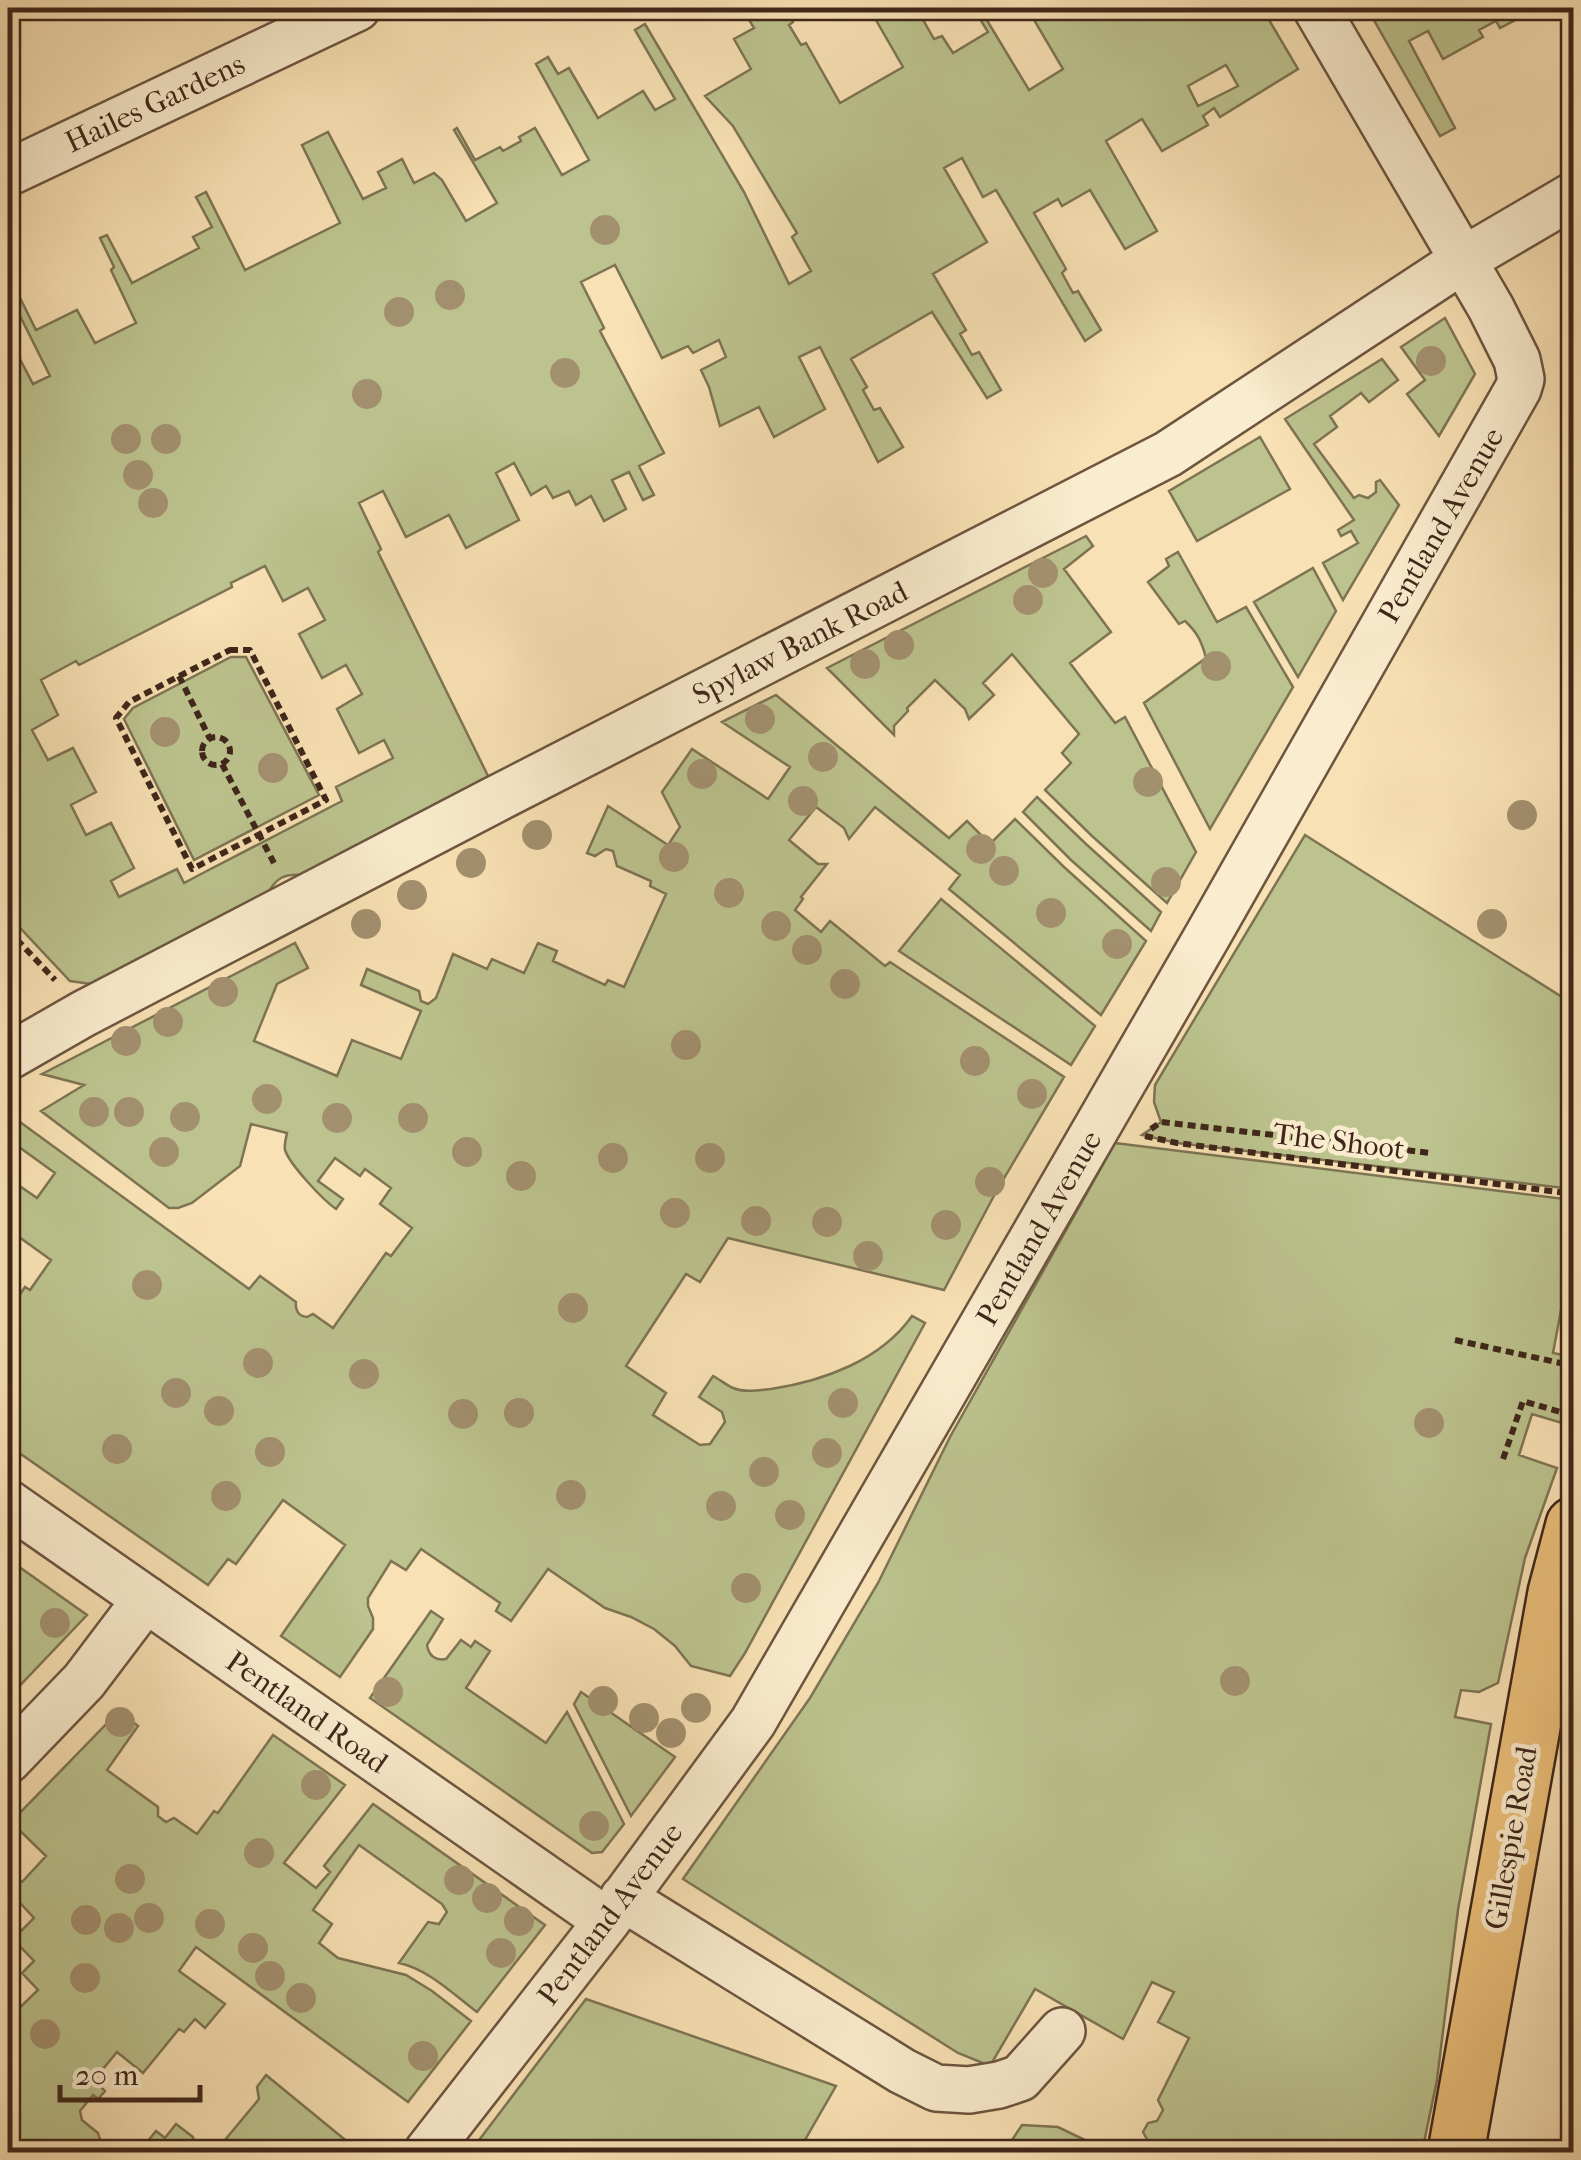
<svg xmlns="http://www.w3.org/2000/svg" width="1581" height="2160" font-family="'IM FELL French Canon',serif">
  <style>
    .green { fill: #bcc38e; stroke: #7e7454; stroke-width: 2.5; fill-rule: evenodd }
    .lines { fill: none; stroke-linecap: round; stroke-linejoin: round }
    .minor-casing { stroke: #6d5540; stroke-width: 50 }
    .major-casing { stroke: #3f261a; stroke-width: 60 }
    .path { stroke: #3f261a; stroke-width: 6; stroke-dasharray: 8 5; stroke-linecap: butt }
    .minor { stroke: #faecce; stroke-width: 45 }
    .major { stroke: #ecc07a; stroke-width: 55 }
    .tree { fill: #a3906f }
    .labels { text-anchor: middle; stroke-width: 9; stroke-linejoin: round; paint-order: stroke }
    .street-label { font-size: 30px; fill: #3f261a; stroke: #faecce }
  </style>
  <rect width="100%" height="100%" fill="#f8e1b4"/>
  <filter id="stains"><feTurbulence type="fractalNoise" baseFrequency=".002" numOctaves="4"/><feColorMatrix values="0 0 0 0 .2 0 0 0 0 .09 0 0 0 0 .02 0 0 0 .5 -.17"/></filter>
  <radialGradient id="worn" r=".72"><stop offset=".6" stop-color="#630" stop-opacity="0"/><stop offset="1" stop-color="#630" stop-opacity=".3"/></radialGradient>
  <path class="green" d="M742,8H785L793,22L789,25L801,45L806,43L840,103L903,67L869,8H910L914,13L918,11L934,39L942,36L953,53L988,32L977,14L982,12L1029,90L1063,69L1027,8H1262L1298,69L1220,117L1214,108L1203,116L1208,125L1162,151L1142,119L1106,141L1157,231L1125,249L1090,190L1062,206L1058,199L1034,213L1066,269L1062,273L1073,293L1078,291L1101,330L1085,341L996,190L983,197L962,158L944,168L987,242L933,274L966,330L960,334L972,355L979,352L1001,390L987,398L932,312L851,359L867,387L863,390L874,410L880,408L903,447L878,462L820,347L799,357L825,409L774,437L759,407L720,426L709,387L701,370L726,357L719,340L693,353L688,346L662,358L615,265L581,282L604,328L600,331L664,453L639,466L654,495L643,500L629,472L612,480L626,509L604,521L591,496L576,505L569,491L553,498L546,486L531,495L514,463L496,473L519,520L466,548L449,515L406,537L383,491L359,503L381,549L378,552L489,778L301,875C284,874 276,878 268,893L91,984L70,981L8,915V346L12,344L33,384L50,376L8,292V284L12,282L36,330L77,310L95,343L136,323L111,270L114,267L100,238L107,235L132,283L199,248L193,237L212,227L196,197L206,192L245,270L340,223L302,145L328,132L363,199L386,188L378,172L402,159L414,183L434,173L442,180L466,221L497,203L454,130L457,128L475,160L500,147L503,151L521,141L519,137L535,128L562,175L589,160L536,64L548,57L558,74L569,68L598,118L643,91L655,110L675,99L635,30L645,24L744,192L789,284L811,271L792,237L797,233L733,126L705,96L751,69L734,39L754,28ZM1226,65L1238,86L1198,106L1188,86ZM265,566L283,601L308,588L325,620L299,634L322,678L346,665L362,694L337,709L359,753L384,740L393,758L336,787L342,801L201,874L184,883L177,869L119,897L111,881L134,868L111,823L86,835L71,805L96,792L73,748L48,760L32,730L58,715L41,680L76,661L79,665L232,587L231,583Z
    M1367,8H1538L1500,28L1496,21L1479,30L1483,37L1443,59L1428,31L1409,41L1455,128L1440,136Z
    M1445,318L1475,374L1439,436L1407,394L1425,380L1401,347Z
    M1382,359L1398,380L1369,402L1361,393L1330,416L1337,427L1314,444L1354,498L1359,495L1368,498L1376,492V482L1380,480L1399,505L1343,600L1323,563L1358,543L1351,531L1341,536L1338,530L1354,520L1285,419Z
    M1260,437L1290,489L1197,541L1169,491Z
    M1086,536L1093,546L1064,569L1111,632L1070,663L1115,723L1125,717L1196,852L1167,903L1092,836L1045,790L1071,763L1062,753L1079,734L1012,654L983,683L994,695L969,719L965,709L935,680L907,708L908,711L894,726V735L827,668Z
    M1178,552L1217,622L1246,607L1293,687L1210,829L1144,703L1206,658C1202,642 1197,632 1185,621L1179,624L1148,582L1169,566L1166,559Z
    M1313,568L1336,611L1298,677L1254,602Z
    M231,657H246L319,795L194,860L124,719L133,708Z
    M776,695L949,838L967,821L990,844L1015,819L1064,867L1146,941L1101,1015L949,889L960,875L875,807L849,839L844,828L816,807L789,840L818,864H827L801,897L803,899L795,910L821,932L830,921L885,966L890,962L1064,1077L997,1190L944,1290L728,1238L700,1282L686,1274L626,1366L666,1393L653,1415L700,1445L710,1444L725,1422L722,1412L699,1397L713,1376C719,1379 726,1385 733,1388C745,1393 759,1390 771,1389C824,1381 881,1360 912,1316L925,1323L745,1653L730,1676L691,1666L675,1646L654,1629L631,1617L605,1608L548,1569L511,1621L496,1611L500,1603L421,1549L406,1570L391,1561L368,1598V1606L373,1618V1629L340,1677L281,1636L345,1545L283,1500L236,1564L228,1559L208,1585L8,1445V1312L25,1287L30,1290L51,1260L8,1229V1216L13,1209L8,1205V1178L37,1198L55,1173L8,1139V1130L20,1122L249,1289L260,1276L296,1302C295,1310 298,1316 307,1317L313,1314L333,1328L386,1253L391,1256L412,1228L380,1204L391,1188L365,1169L360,1176L335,1158L318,1181L343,1199L336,1209C323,1200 290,1165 285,1150C284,1145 286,1138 287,1133L251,1124L240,1166L192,1203L178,1208H169L41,1111L84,1085L42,1074L295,943L308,968L277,984L254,1041L337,1076L352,1040L401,1059L421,1011L361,985L367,969L419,991L421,1001L428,1004L436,998L453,954L487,969L492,959L524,973L538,943L557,951L553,961L605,985L608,980L624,987L666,894L650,886L651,881L617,866L613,851L606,849L595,856L587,853L608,806L668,845L680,827L662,792L692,749L768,799L790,767L722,722Z
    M1037,797L1086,844L1161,912L1151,931L1071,860L1023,812Z
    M1305,835L1573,1004V1189L1177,1143L1142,1135L1161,1122L1154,1102L1155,1085Z
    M941,899L1095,1026L1071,1065L899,951Z
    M1115,1143L1573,1200V1298L1561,1310L1553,1353L1573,1357V1418L1572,1426L1532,1414L1519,1455L1557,1468L1525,1558L1498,1683L1479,1692L1461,1690L1455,1717L1491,1724L1458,1910L1437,2080L1422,2152H1132L1143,2151L1148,2141L1143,2132L1148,2123L1157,2121L1163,2110L1158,2100L1189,2038L1158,2022L1174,1992L1152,1982L1123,2039L1035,1989L990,2066L958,2053L683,1879L810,1698L878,1583L950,1437Z
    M8,1559L87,1615L8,1698Z
    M431,1611L443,1619L427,1645C429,1656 435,1661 446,1659L461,1640L471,1647L475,1641L490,1651L466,1688L546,1743L567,1712L624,1824L602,1852L592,1853L370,1698Z
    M581,1692L675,1757L631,1816L574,1704Z
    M119,1711L138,1726L107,1770L158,1807V1816L166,1822L174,1818L197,1834L214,1811L218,1813L273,1735L345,1785L284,1863L316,1888L330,1872L324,1866L373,1804L545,1925L477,2012C453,1994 428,1969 399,1963L428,1922L439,1924L447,1912L442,1904L359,1845L313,1910L332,1924L319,1943L338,1958L406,1975L432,1991L471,2021L408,2102L196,1947L179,1971L225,2004L205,2028L195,2019L184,2032L179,2029L143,2073L117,2052L94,2080L105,2091L98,2099L93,2095L80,2111L82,2120L98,2133L101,2143L113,2152H8V2019L38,1990L22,1973L34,1961L13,1939L34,1918L9,1891L20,1881L22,1882L46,1856L11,1822Z
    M586,1999L836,2086L798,2152H470Z
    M266,2075L360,2152H215L259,2099L257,2087Z
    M176,2124L193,2137L195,2146L202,2152H139L156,2131L165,2138Z
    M1022,2125L1058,2127L1087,2141L1086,2145L1100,2152H1004Z"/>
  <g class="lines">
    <g class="minor-casing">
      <path id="minor" d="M8,173L357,8
        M8,1057L83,1014L494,800L1168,454L1463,260L1574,195
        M8,1503L607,1921
        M8,1760L84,1681L146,1599
        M623,1898L902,2071L936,2088L969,2090L999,2085L1020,2078L1062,2031
        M427,2152L607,1921L753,1722L1208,935L1518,389L1521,379L1517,360L1491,308L1316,8"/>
    </g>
    <g class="major-casing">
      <path id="major" d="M1456,2152L1556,1593L1574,1525"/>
    </g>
    <path class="path" d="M230,650H250L326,800L192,869L116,718L129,702Z
      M179,676L210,739
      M202 751a14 14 0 1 1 28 0a14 14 0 1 1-28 0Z
      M222,764L274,863
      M8,930L55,980
      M1151,1129L1161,1122L1431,1153
      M1145,1136L1177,1143L1574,1194
      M1574,1280L1571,1302H1574
      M1455,1340L1574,1366
      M1503,1459L1523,1401L1574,1416"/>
    <use href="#minor" class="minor"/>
    <use href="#major" class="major"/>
  </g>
  <g class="tree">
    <circle cx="605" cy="230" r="15"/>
    <circle cx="450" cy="295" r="15"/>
    <circle cx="399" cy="312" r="15"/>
    <circle cx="1431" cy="361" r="15"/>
    <circle cx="565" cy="373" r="15"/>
    <circle cx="367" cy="394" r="15"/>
    <circle cx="126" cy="439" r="15"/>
    <circle cx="166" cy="439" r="15"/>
    <circle cx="138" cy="475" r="15"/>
    <circle cx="153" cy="503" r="15"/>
    <circle cx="1043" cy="573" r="15"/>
    <circle cx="1028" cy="600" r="15"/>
    <circle cx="899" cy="645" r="15"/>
    <circle cx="865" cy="664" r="15"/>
    <circle cx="1216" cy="666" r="15"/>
    <circle cx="760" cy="719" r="15"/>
    <circle cx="165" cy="732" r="15"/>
    <circle cx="823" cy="757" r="15"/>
    <circle cx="273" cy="768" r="15"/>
    <circle cx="702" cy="774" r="15"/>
    <circle cx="1148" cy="782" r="15"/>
    <circle cx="803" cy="801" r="15"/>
    <circle cx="1522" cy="815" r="15"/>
    <circle cx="537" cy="835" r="15"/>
    <circle cx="981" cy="849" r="15"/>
    <circle cx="674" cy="857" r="15"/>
    <circle cx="471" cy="863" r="15"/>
    <circle cx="1004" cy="871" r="15"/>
    <circle cx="1166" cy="882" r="15"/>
    <circle cx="729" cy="893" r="15"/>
    <circle cx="412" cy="895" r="15"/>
    <circle cx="1051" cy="913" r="15"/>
    <circle cx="366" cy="924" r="15"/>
    <circle cx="1492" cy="924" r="15"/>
    <circle cx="776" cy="926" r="15"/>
    <circle cx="1117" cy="944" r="15"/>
    <circle cx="807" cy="950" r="15"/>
    <circle cx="845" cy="984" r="15"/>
    <circle cx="223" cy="992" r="15"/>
    <circle cx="168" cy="1022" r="15"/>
    <circle cx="126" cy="1041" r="15"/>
    <circle cx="686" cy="1045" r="15"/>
    <circle cx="975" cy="1061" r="15"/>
    <circle cx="1032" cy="1094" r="15"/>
    <circle cx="267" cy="1099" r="15"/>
    <circle cx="94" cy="1112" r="15"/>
    <circle cx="129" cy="1112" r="15"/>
    <circle cx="185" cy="1117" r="15"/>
    <circle cx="337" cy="1118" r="15"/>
    <circle cx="413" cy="1118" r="15"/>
    <circle cx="164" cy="1152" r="15"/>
    <circle cx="467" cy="1152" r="15"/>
    <circle cx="613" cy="1158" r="15"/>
    <circle cx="710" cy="1158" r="15"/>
    <circle cx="521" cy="1176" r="15"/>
    <circle cx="990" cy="1182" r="15"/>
    <circle cx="675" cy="1213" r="15"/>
    <circle cx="756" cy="1221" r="15"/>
    <circle cx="827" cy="1222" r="15"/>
    <circle cx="946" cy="1225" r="15"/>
    <circle cx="868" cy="1256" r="15"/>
    <circle cx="147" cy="1285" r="15"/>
    <circle cx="573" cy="1308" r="15"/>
    <circle cx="258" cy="1363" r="15"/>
    <circle cx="364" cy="1374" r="15"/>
    <circle cx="176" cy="1393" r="15"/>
    <circle cx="843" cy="1403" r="15"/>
    <circle cx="219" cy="1411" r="15"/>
    <circle cx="519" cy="1413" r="15"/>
    <circle cx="463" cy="1414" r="15"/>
    <circle cx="1429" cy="1423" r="15"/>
    <circle cx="117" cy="1449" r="15"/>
    <circle cx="270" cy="1452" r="15"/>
    <circle cx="827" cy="1453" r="15"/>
    <circle cx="764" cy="1472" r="15"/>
    <circle cx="571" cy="1495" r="15"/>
    <circle cx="226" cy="1496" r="15"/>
    <circle cx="721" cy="1506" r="15"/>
    <circle cx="790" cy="1515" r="15"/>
    <circle cx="746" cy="1588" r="15"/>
    <circle cx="55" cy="1623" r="15"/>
    <circle cx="1235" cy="1681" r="15"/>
    <circle cx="388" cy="1692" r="15"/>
    <circle cx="603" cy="1701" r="15"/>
    <circle cx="696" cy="1708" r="15"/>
    <circle cx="644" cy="1718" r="15"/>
    <circle cx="120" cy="1722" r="15"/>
    <circle cx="671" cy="1733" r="15"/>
    <circle cx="316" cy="1785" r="15"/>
    <circle cx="594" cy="1826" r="15"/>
    <circle cx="259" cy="1853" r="15"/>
    <circle cx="130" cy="1879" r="15"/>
    <circle cx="459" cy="1880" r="15"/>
    <circle cx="487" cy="1898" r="15"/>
    <circle cx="149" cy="1918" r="15"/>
    <circle cx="86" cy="1920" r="15"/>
    <circle cx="519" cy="1921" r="15"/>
    <circle cx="210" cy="1924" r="15"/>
    <circle cx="119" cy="1928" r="15"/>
    <circle cx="253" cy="1948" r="15"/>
    <circle cx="501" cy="1953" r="15"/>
    <circle cx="270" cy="1976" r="15"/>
    <circle cx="85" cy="1978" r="15"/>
    <circle cx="301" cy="1998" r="15"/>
    <circle cx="45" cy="2034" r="15"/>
    <circle cx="423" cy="2056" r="15"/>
  </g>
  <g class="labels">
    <g class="street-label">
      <text transform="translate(155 103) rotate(-25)" y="10">Hailes Gardens</text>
      <text transform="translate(1441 525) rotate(-60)" y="10">Pentland Avenue</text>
      <text transform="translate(800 643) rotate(-27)" y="10">Spylaw Bank Road</text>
      <text transform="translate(1339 1141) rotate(7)" y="10">The Shoot</text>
      <text transform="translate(1039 1228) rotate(-60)" y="10">Pentland Avenue</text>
      <text transform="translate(307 1712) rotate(35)" y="10">Pentland Road</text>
      <text transform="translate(1511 1838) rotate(-80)" y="10">Gillespie Road</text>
      <text transform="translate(610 1914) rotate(-53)" y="10">Pentland Avenue</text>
    </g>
  </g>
  <rect width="1581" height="2160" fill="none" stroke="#f8e1b4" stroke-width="40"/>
  <rect x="10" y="10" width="1561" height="2140" fill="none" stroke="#3f261a" stroke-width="5"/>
  <rect x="20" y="20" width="1541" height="2120" fill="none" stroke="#3f261a" stroke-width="2.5"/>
  <path d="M60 2085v15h140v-15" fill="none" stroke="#3f261a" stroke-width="5"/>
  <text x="75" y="2085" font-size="30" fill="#3f261a" stroke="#faecce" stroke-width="8" paint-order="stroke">20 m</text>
  <rect width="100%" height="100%" filter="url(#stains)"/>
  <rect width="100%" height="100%" fill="url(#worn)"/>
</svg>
